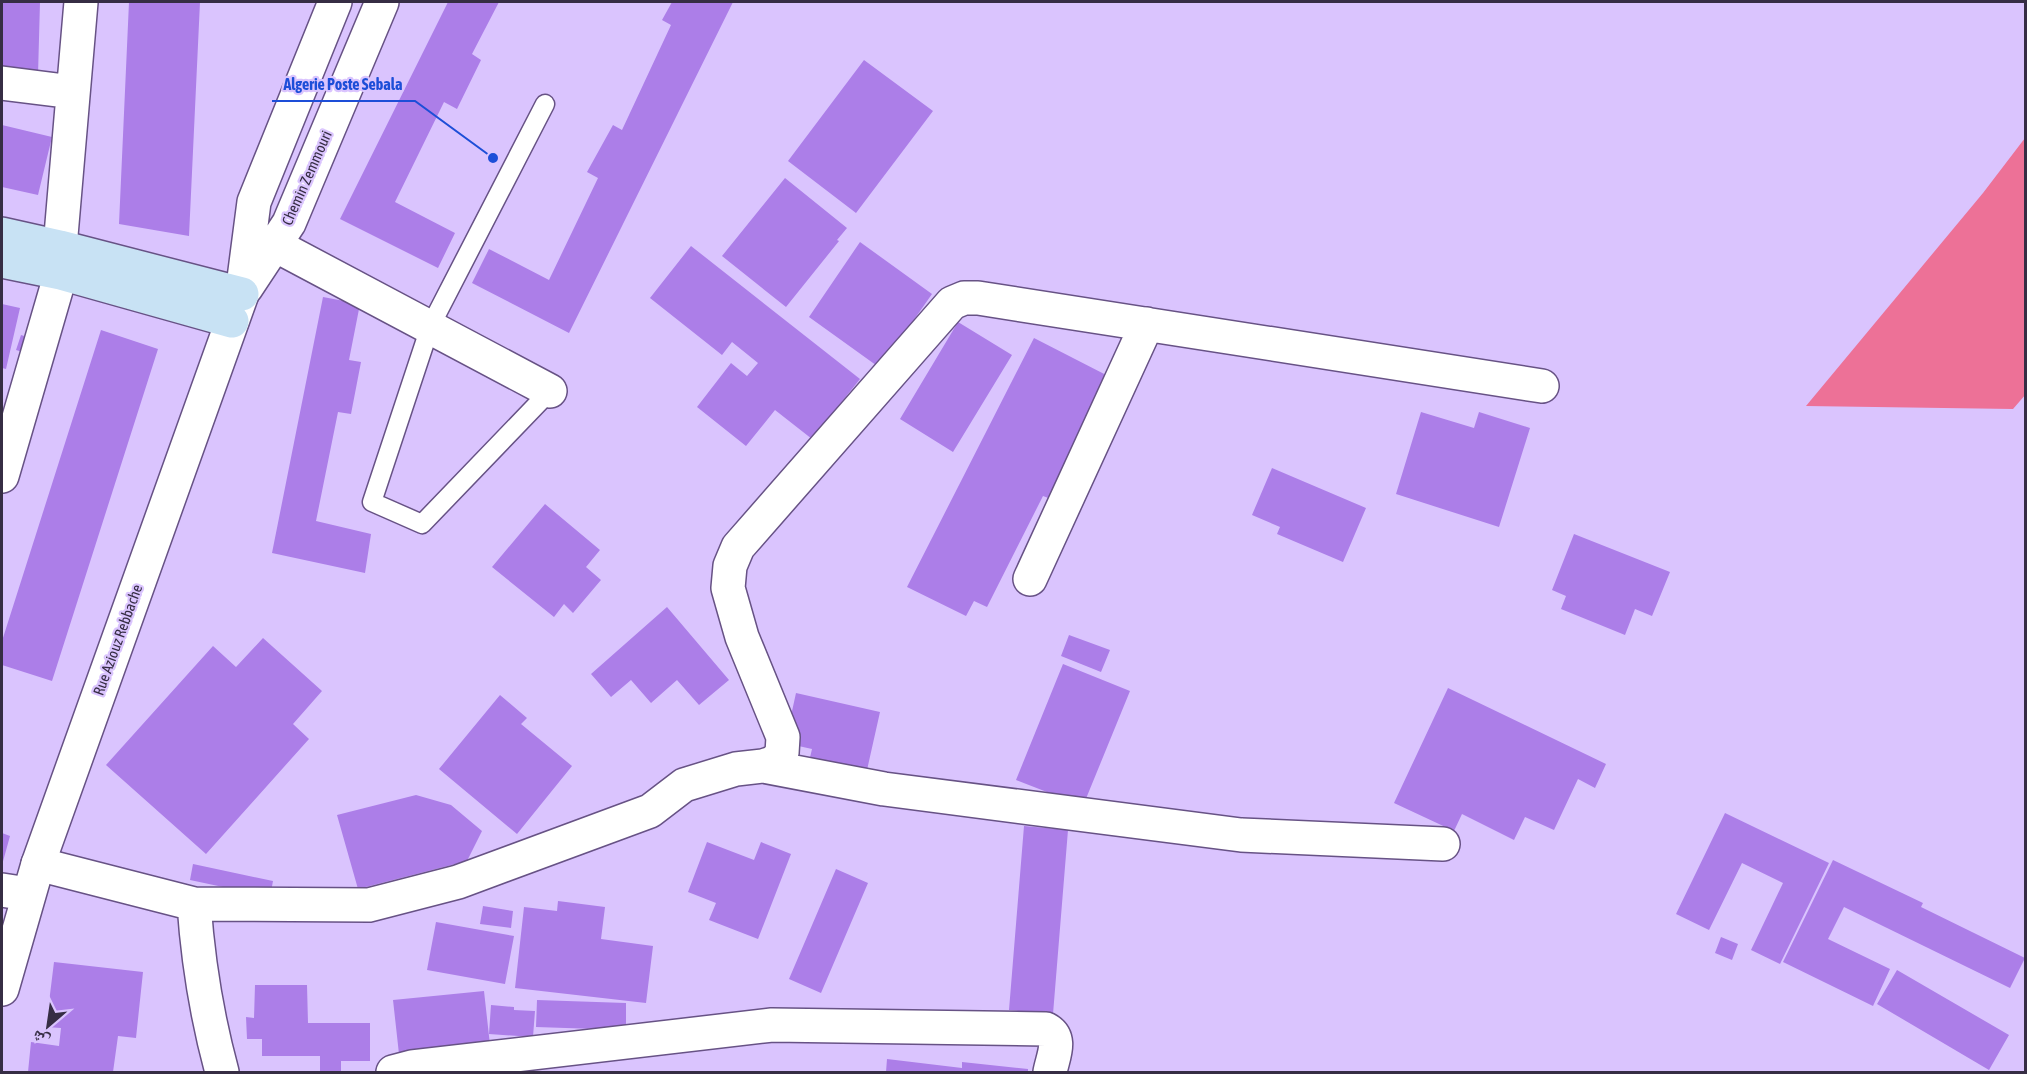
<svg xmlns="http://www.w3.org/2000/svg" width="2027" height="1074" font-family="'Asap Condensed','Noto Naskh Arabic',sans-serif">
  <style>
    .forest { fill: #ed7197 }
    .building { fill: #ac7ee8 }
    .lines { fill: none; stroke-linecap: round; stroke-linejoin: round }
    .service-casing { stroke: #675285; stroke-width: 21 }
    .minor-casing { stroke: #675285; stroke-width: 36 }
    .tertiary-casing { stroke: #675285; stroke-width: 36 }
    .secondary-casing { stroke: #675285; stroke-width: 36 }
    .service { stroke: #fff; stroke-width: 18 }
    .minor { stroke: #fff; stroke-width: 33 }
    .tertiary { stroke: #fff; stroke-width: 33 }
    .secondary { stroke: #c8e2f4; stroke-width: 33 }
    .labels { text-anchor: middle; stroke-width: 4.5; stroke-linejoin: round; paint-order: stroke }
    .street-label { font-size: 15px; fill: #362d44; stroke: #dac4fe }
    .leader { fill: none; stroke: #1d4ed8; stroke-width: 2 }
    .callout-dot { fill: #1d4ed8; stroke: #dac4fe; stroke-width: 2 }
    .callout-label { font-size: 16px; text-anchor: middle; font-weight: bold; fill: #1d4ed8; stroke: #dac4fe; stroke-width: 4.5; stroke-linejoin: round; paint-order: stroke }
  </style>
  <rect width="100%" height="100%" fill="#dac4fe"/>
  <path class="forest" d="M2025,138L2026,394L2013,409L1806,406L1983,193Z"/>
  <path class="building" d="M2,2H40L38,75L2,72Z
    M129,2H200L189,236L119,224Z
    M448,2H499L472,54L481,60L457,109L444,102L395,202L455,233L438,268L340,219Z
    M672,2H733L569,333L472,283L489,249L549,280L598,178L587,172L613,125L622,130L671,25L662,20Z
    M864,60L933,111L856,213L788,161Z
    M2,125L52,137L38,195L2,187Z
    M785,178L847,228L837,240L839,241L786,307L722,256Z
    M860,242L932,294L880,368L809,317Z
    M691,246L860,379L812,439L775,410L746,446L697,407L731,363L747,376L758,363L732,342L722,355L650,298Z
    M323,297L360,304L349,360L361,362L351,414L338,412L316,521L371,534L365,573L272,553Z
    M2,304L20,308L6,369L2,368Z
    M958,322L1012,355L953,452L900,419Z
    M101,330L158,349L52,681L2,665V641Z
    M21,335L37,340L33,355L16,350Z
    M1034,338L1112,378L1051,499L1043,496L987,607L974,601L966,616L907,587Z
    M1421,412L1474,428L1479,412L1530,428L1499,527L1396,494Z
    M1272,468L1366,508L1343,562L1277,534L1280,527L1252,515Z
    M545,504L600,550L586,567L601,580L573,613L564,604L554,617L492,567Z
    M1574,534L1670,572L1652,616L1635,609L1625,635L1561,609L1566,596L1552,590Z
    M667,607L729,680L699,705L677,680L651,703L631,680L611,697L591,674Z
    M1069,635L1110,650L1101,672L1061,656Z
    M263,638L322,691L293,724L309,739L206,854L106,765L213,646L236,667Z
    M1063,664L1130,691L1083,806L1016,780Z
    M1448,688L1606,764L1595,788L1578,779L1554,830L1525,817L1514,840L1462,814L1454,831L1394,803Z
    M796,693L880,712L865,779L808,766L812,749L785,743Z
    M500,695L527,718L521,724L572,766L517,834L439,769Z
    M416,795L451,805L482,831L467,861L358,889L337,815Z
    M1725,813L1829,863L1780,964L1751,950L1783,883L1742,863L1709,930L1676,914Z
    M1024,826L1068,830L1053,1014L1009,1010Z
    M2,833L10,836L2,865Z
    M707,842L754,860L761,842L791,854L758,939L709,920L716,903L688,892Z
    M1833,860L1923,903L1921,907L2025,958L2010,988L1844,907L1828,939L1890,969L1873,1006L1783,962Z
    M193,864L273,881L270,897L190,880Z
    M836,869L868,883L821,993L789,979Z
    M558,901L605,907L601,939L653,946L646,1003L515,988L524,907L557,911Z
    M483,906L513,911L511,928L480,924Z
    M436,922L514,936L505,984L427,970Z
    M1721,937L1738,944L1732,960L1715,953Z
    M54,962L143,972L136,1038L118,1036L113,1072H28L31,1042L59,1046L61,1028L46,1027Z
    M1897,970L2009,1035L1989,1070L1877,1004Z
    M255,985H307L308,1023H370V1061H341V1072H320V1056H262V1039H247L246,1017L254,1018Z
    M484,991L490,1045L399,1054L393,1000Z
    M537,1000L626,1003V1030L536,1027Z
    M491,1005L514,1007V1010L535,1011L533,1037L489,1034Z
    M887,1059L962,1068V1062L1028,1069V1072H886Z"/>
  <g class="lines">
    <g class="service-casing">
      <path id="service" d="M545,104L430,327L372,502L422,524L550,391"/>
    </g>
    <g class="minor-casing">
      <path id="minor" d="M2,83L73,92
        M275,245L550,391
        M2,476L61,273L60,247L81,2
        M1030,579L1147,324
        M763,766L884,789L1241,835L1443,844
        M38,864L194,904L369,905L458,882L650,811L684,785L736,769L763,766L775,762L782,753L783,737L742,637L728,588L730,566L738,547L952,303L964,298H978L1542,386
        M2,890L28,894
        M194,904C198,962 207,1017 222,1072
        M393,1072L412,1067L772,1025L1046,1029C1063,1038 1053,1056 1050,1072"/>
    </g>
    <g class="tertiary-casing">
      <path id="tertiary" d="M246,288L289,223L382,2
        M2,989L38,864L242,294L254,202L335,2"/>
    </g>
    <g class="secondary-casing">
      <path id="secondary" d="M2,234L60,247L242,294
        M2,261L61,273L232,321"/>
    </g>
    <use href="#service" class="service"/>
    <use href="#minor" class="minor"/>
    <use href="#tertiary" class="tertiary"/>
    <use href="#secondary" class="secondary"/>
  </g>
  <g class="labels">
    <g class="street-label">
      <text transform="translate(307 178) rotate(-66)" y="5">Chemin Zemmouri</text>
      <text transform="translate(118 640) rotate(-70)" y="5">Rue Aziouz Rebbache</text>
    </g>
  </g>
  <path class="leader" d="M493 158L415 101H272"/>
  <circle class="callout-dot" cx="493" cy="158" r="6"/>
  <g class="callout-label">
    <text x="343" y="90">Algerie Poste Sebala</text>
  </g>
  <rect width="2027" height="1074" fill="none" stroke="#362d44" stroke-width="6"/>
  <g transform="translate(48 1026) rotate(209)" stroke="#dac4fe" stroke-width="4.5" paint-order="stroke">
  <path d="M0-4.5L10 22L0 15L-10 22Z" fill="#362d44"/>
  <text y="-9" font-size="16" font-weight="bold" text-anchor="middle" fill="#362d44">ش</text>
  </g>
</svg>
